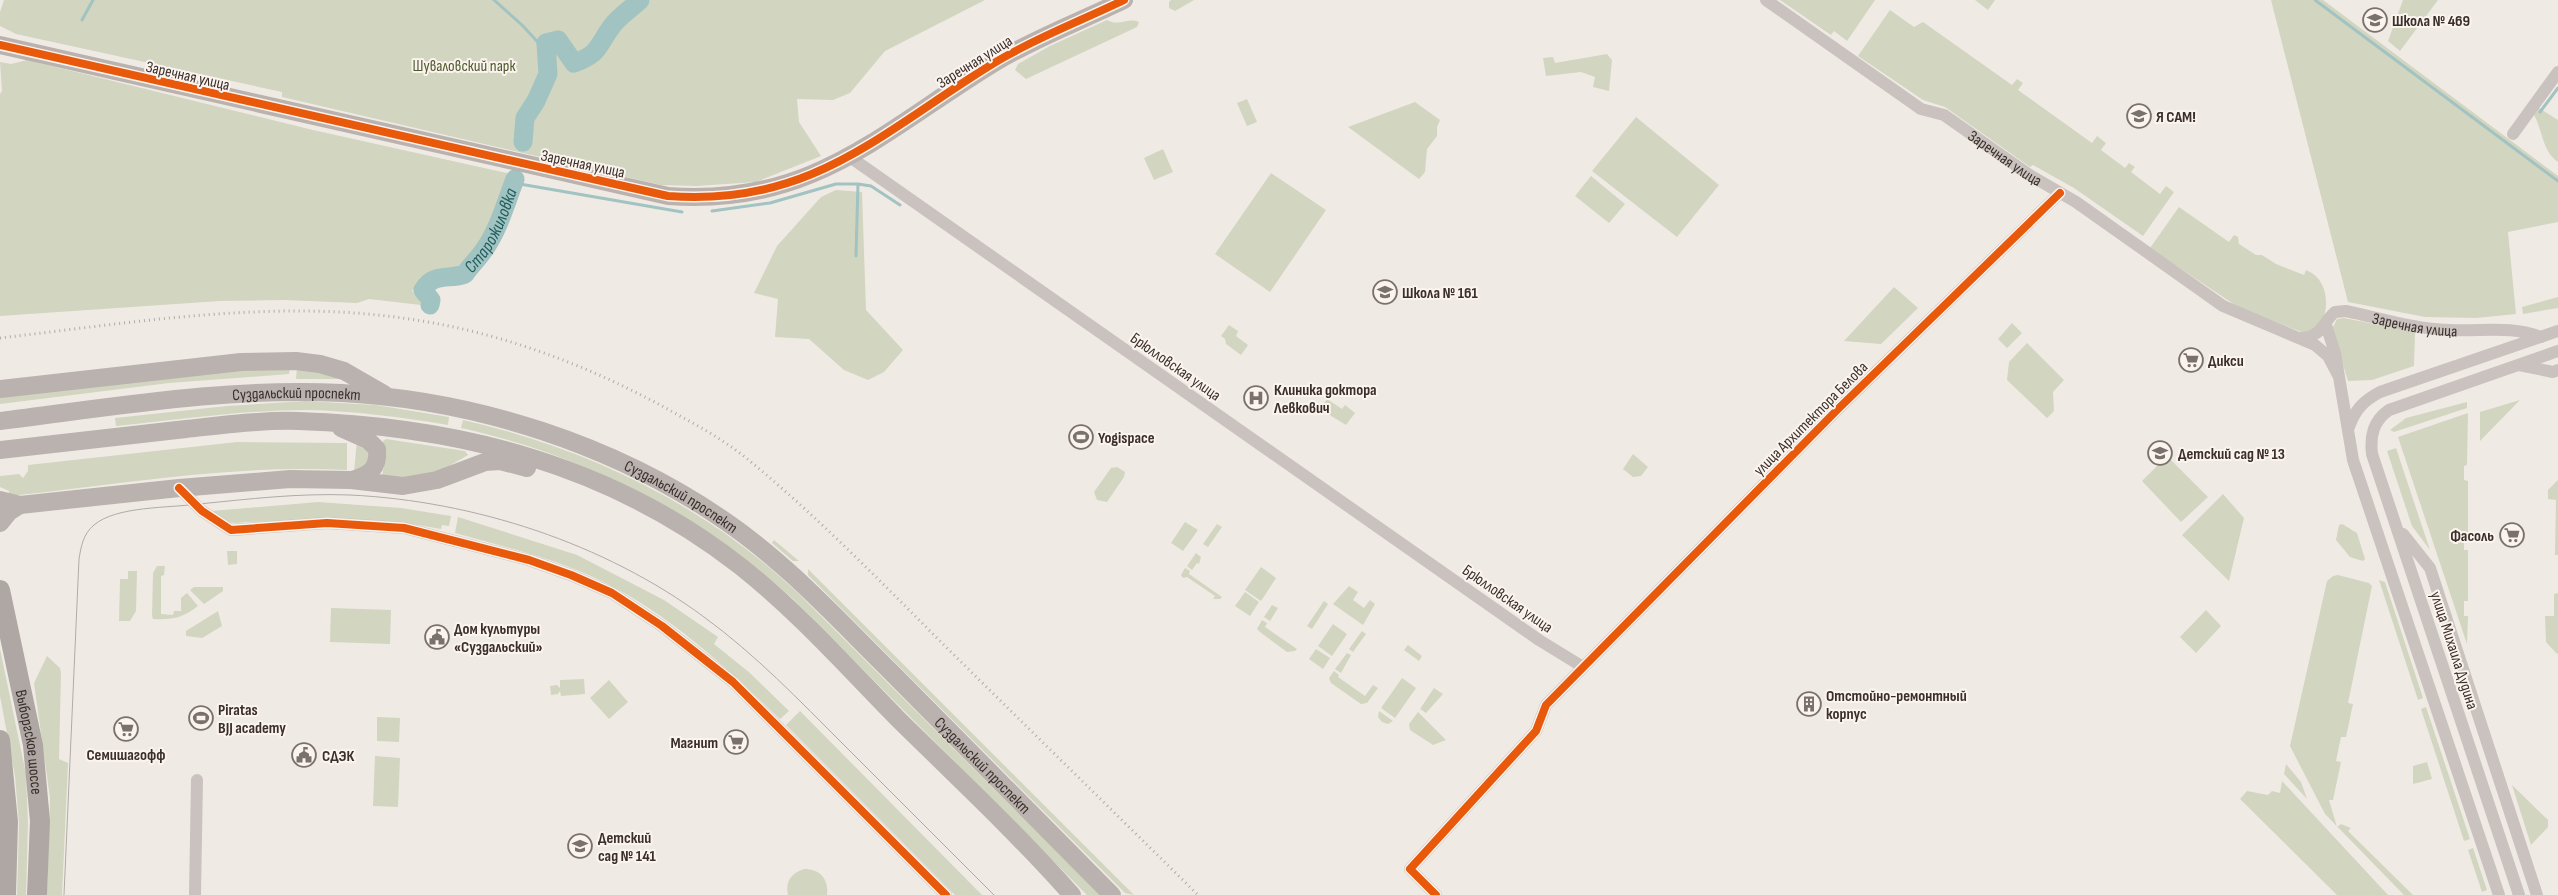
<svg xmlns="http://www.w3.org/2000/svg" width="2558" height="895" font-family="'Sofia Sans Condensed',sans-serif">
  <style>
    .green { fill: #d2d5bf }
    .water { fill: #a1c3c1 }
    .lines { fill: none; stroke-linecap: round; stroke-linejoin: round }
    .stream { stroke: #a1c3c1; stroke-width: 3 }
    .river { stroke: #a1c3c1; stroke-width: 19 }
    .street { stroke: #c9c2be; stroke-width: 12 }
    .secondary { stroke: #bab2ae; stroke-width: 18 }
    .primary { stroke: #aea7a3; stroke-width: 20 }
    .tram { stroke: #b1aba8; stroke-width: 1 }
    .rail { stroke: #b1aba8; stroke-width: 3; stroke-dasharray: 1 4; stroke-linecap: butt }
    .cycleway-casing { stroke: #fbf4ee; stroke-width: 11 }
    .cycleway { stroke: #e8590c; stroke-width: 8 }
    .labels { text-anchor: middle; stroke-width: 4; stroke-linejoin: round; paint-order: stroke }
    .poi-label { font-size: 16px; font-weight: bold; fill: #3b2f2b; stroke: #fbf4ee; text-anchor: start }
    .street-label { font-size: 16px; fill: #3b2f2b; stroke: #fbf4ee }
    .park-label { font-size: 16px; fill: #4c5a2e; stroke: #fbf4ee }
    .water-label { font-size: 18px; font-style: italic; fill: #1f5d5e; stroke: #fbf4ee }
  </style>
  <rect width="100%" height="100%" fill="#f0eae5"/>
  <path class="green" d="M4,0H985L885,51L850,93L833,100L797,99L799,122L821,156L756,182L696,186L661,185L282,97V92L16,34L0,26V12Z
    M1171,0H1194L1175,11L1169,8V2Z
    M1780,0H1875L1847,41L1834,31L1831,35Z
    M1975,0H1995L1988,10Z
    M2271,0H2323L2558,176V222L2508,232L2516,314L2476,318L2425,317L2348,302Z
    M2403,0H2438L2400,51L2388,41Z
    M1890,10L1914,27L1923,22L2012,85L2017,79L2023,83L2018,90L2092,143L2097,136L2106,143L2101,150L2125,168L2129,163L2135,167L2131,172L2160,194L2166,186L2174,192L2143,236L2074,188L2033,165L2030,167L1945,107L1923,100L1858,56Z
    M1107,20C1120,27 1128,17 1139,22L1137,27L1026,79L1015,70L1018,64L1050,46Z
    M1607,54L1612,60L1609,91L1593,87L1595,77L1581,72L1546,76L1543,58L1553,57L1555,63Z
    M27,60L313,130L511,174L497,217L481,248L456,273C439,275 422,275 412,291L420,300L421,305L369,299L357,303L284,300L220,301L0,316V94L2,91L0,62L11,64Z
    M1247,99L1257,122L1247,126L1237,103Z
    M1415,102L1440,120L1437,127V136L1427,149L1425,172L1419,179L1348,127Z
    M2539,108L2558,120V162C2542,151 2543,131 2534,115Z
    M1636,117L1719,185L1677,237L1592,171Z
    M1163,149L1173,172L1154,180L1144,158Z
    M1271,173L1326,210L1270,292L1215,254Z
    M1591,176L1625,204L1609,223L1575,196Z
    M836,190L862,192L866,310L903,350L884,372L868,380L844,370L809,339L775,337L778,299L754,293L777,246L821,197Z
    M2179,207L2229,242L2234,235L2238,237L2239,244L2256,255H2262L2276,264L2304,275L2306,270C2329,279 2330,308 2320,327L2304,333L2238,307L2150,248Z
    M1894,287L1918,308L1881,344L1844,341Z
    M2558,297V308L2523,314L2522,307Z
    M2344,318L2415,332L2414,366L2372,380L2348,381L2332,329L2337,319Z
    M2012,323L2022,333L2007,348L1998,339Z
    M1229,325L1238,331L1236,336L1248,345L1241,355L1226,344L1225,339L1221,336Z
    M2027,343L2064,380L2053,392L2054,411L2047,418L2007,380L2009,362Z
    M290,365L289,374L169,383L0,404V394Z
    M297,367L345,379H296Z
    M1327,399L1342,409L1345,405L1355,413L1346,425L1320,409Z
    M2520,400L2480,441V412Z
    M305,401L376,405L449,417L448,425C401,417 354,411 307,410C243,410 179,420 116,426L115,418L227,406Z
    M2467,402V408L2394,432L2390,430L2406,418Z
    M2468,413L2467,465L2464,466V480L2468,481V535H2464V550H2468V601H2464V616H2468L2467,644L2398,437Z
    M463,420C588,448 705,505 798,593L1100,895H1087L793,599C696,514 588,456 461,428Z
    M386,439L465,451L468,455L442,470L416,479L382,476L386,454L383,441Z
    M357,440L369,448L370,464L354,472Z
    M237,442L347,443V470C234,464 121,484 9,496V491L0,487V476L19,474L23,478L28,471V465Z
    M2396,448L2430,550L2412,526L2387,451Z
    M1633,454L1648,467L1641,476L1633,477L1623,469Z
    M2167,456L2208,497L2181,522L2142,481Z
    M1117,467L1125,472L1124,477L1107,502L1097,500L1094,492L1111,468Z
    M2558,480V555H2555L2556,500L2548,499V490Z
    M2223,494L2244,518L2229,581L2182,535Z
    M318,502L401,508L451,516L449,526L442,525L441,529C367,515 309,519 235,523L228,522L211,511Z
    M458,517L577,555L664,600L718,637L714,644L750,673L789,711L780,719C725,666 664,609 593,577C549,557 501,546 455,533Z
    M1185,522L1198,530L1183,551L1171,543Z
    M1217,524L1222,527L1208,547L1203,544Z
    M2342,524L2357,533L2365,559L2363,561L2350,557L2336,540L2339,525Z
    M774,540L799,561H793L772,543Z
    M227,551H237V564L228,565Z
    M1196,553L1201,557L1199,564L1197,563L1192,570L1187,566Z
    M157,566H165L164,575L161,576V614L173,615L174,611H181V598L187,593L198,606C182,618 173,620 153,619L152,616L153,573Z
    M1261,567L1276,578L1261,601L1245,590Z
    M1185,568L1190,571L1189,574L1222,597L1220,599H1213L1215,596L1187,577L1183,578L1181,575Z
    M808,569L1134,895L1125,893L808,575Z
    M128,571H137L136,611L130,621H119L120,579H128Z
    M2338,575L2369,583L2372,586L2348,703L2353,704L2346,737H2341L2336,761L2341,762L2333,800H2329L2337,827L2341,824L2351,828L2348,831L2413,895H2404L2325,814L2290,746L2327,581L2333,576Z
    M2379,580L2385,582L2423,698L2418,700Z
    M1349,586L1358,592L1353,600L1364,608L1370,600L1375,604L1363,625L1333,604Z
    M194,587H223V591L204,604L190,590Z
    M1245,592L1259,602L1250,616L1235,606Z
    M2558,593V653L2557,654L2546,642L2545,616H2554V594Z
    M1324,601L1328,604L1312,629L1307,626Z
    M1272,605L1278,608L1270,621L1264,617Z
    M331,608L391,610L390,644L330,642Z
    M2206,610L2221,626L2196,653L2180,637Z
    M218,611L222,626L202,638L186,636V631Z
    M1262,620L1267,623L1265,627L1297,649L1295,651L1287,652L1260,632L1257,629Z
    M1333,624L1347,634L1332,656L1318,646Z
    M1362,631L1366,634L1353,652L1349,649Z
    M1408,645L1422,656L1419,661L1404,650Z
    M0,649L26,774L28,824L26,895H17L19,824L15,776L0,696Z
    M1316,649L1330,658L1323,669L1309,659Z
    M1347,653L1351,655L1341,673L1335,669Z
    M47,656L60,668L61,673L59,759L68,763L62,895H47L50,798L34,683Z
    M1334,671L1339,675L1338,677L1365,696L1373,685L1378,688L1367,703L1361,704L1331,683L1329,678Z
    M1402,678L1416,688L1395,718L1381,708Z
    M584,679L585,694L561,696L560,691L558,694L551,695L550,686L557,685L560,688V680Z
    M609,680L628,702L609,719L590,698Z
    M1434,688L1443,694L1426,713L1420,709Z
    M2426,707L2470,839L2464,841L2421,709Z
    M800,711L982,895H955L786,725Z
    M1379,711L1393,721L1388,724L1382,722L1378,717Z
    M1418,712L1446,740L1433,745L1410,730L1409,724Z
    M377,717L400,718L399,742L377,741Z
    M375,756L400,758L398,807L373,806Z
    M2427,762L2432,779L2413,784V766Z
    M2286,764L2301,782L2307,799L2284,774Z
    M2282,781L2388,895H2337L2240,799L2247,791L2268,795L2272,791L2280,793Z
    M2512,785L2548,820V827L2531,845Z
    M2473,848L2487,890L2482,892L2468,850Z
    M804,869C820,869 829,879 827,895H788C785,882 791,873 804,869Z"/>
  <path class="water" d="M426,284V290L434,299L432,306L428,305V299L420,293L422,288Z"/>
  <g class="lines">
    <path class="stream" d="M494,0L522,25L547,52
      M2315,0L2558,181
      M82,20L93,0
      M2540,112L2558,88
      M514,183L682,212
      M712,211L770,203L836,184H858
      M856,256L858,184L871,186L900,205"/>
    <g class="river">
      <path d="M523,142L525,118L536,101L548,74L546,43L558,40L574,63C600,54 597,46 612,26C619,16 631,9 640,0"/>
      <path id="s1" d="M430,305L431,300L423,290C434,272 449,280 465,274C471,265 478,259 484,250C499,229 506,202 515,179"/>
    </g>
    <g class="street">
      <path id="s2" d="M1766,0L1921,109L1944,115L2028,174L2076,202L2223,306L2315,345L2328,356L2338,375"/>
      <path d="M2513,134L2558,72"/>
      <path d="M850,157L1539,640L1583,667"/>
      <path d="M2326,325L2335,353L2353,460L2499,895"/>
      <path id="s3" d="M2301,338C2322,337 2322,323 2335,312L2346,311C2380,318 2414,329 2449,330C2482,332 2509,325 2541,337"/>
      <path d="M2519,365L2553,372L2558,370"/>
      <path d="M2349,427C2355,410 2363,401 2380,392L2558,331"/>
      <path d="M179,488L202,511L231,530L327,523L404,528L529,560L571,575L612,593L662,626L733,682L946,895"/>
      <path d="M2403,534L2430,568L2537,895"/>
      <path d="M195,895L197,780"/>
      <path d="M1436,895L1410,869L1536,731L1546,705L1838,409L2060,193"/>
      <path d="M2519,895L2372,454C2370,436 2373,421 2389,410L2558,351"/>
    </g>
    <g class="secondary">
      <path d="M0,45L668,196C812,207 881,132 994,63C1035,38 1081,21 1124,0"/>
      <path d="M0,389L241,362L296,361L320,364L344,371L384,394"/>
      <path id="s4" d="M0,421C113,407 228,387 342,393C476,400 615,445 725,521C788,564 839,621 893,674C966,748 1039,821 1112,895"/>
      <path d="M341,428L368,440L377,449C379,469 369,475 352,480"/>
      <path d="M0,450C62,443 124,436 186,429C223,425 261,420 298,421C459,426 611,465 740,566C797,611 846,666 897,718C956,776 1017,833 1072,895"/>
      <path d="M0,500L20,505L179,488L290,479L351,480L403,486L437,480L485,462L500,461L527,468"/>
      <path d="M0,523L9,512L20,505"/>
    </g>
    <g class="primary">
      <path id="s5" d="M0,590L33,745L40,821L37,895"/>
      <path d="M0,740L8,822L6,895"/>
    </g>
    <path class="tram" d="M64,895L79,559C81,547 83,534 94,525C116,506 169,508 199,504C249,499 299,493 350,495C474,501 604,543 704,617C756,655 799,700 844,745C894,795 944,845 994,895"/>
    <path class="rail" d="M0,338C131,323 270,299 402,318C500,331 594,367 680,416C704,429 730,444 751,462C820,519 883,584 946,647C1030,730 1114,812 1198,895"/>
    <g class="cycleway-casing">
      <path id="cycleway" d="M0,45L668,196C812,207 881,132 994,63C1035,38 1081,21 1124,0
        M179,488L202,511L231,530L327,523L404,528L529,560L571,575L612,593L662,626L733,682L946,895
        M1436,895L1410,869L1536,731L1546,705L1838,409L2060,193"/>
    </g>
    <use href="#cycleway" class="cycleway"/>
  </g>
  <defs>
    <g id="school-ring" transform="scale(1.25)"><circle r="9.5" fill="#fbf4ee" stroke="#7a706c" stroke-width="1.5"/><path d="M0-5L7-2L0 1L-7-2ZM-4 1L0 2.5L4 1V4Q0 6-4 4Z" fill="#7a706c"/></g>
    <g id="supermarket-ring" transform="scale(1.25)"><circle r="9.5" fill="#fbf4ee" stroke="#7a706c" stroke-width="1.5"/><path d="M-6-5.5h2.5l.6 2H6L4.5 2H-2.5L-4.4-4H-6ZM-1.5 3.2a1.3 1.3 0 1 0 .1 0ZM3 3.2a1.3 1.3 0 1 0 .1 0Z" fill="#7a706c"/></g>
    <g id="hospital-ring" transform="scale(1.25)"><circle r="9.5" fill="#fbf4ee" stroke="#7a706c" stroke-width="1.5"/><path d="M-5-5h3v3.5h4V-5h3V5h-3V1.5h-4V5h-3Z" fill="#7a706c"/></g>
    <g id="stadium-ring" transform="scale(1.25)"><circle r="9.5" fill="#fbf4ee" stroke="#7a706c" stroke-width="1.5"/><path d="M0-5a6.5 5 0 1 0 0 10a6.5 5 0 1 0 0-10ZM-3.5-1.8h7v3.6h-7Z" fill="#7a706c"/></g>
    <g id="civic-ring" transform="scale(1.25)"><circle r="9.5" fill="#fbf4ee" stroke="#7a706c" stroke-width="1.5"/><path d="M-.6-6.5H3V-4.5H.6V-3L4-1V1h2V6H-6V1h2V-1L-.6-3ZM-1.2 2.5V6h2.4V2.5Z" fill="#7a706c"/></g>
    <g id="building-ring" transform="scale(1.25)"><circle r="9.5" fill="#fbf4ee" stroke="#7a706c" stroke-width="1.5"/><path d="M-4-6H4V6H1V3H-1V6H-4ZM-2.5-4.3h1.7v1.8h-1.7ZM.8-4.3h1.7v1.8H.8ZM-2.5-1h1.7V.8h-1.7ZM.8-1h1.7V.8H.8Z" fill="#7a706c"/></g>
  </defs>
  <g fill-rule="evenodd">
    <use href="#school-ring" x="2375" y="20"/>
    <use href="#school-ring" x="2139" y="116"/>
    <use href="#school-ring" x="1385" y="292"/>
    <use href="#supermarket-ring" x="2191" y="360"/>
    <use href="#hospital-ring" x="1256" y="398"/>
    <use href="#stadium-ring" x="1081" y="437"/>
    <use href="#school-ring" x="2160" y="453"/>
    <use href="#supermarket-ring" x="2512" y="535"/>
    <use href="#civic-ring" x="437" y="637"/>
    <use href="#building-ring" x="1809" y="704"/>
    <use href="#stadium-ring" x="201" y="718"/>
    <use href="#supermarket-ring" x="126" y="729"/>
    <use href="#supermarket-ring" x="736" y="742"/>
    <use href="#civic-ring" x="304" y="755"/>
    <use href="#school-ring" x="580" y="846"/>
  </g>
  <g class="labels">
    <g class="poi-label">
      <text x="2392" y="26">Школа № 469</text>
      <text x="2156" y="122">Я САМ!</text>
      <text x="1402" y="298">Школа № 161</text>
      <text x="2208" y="366">Дикси</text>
      <text x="1274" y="395">Клиника доктора<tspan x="1274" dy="18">Левкович</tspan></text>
      <text x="1098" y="443">Yogispace</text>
      <text x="2178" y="459">Детский сад № 13</text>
      <text x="2494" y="541" text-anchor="end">Фасоль</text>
      <text x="454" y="634">Дом культуры<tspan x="454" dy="18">«Суздальский»</tspan></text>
      <text x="1826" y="701">Отстойно-ремонтный<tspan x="1826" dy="18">корпус</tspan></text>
      <text x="218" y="715">Piratas<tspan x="218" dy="18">BJJ academy</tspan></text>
      <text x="718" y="748" text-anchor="end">Магнит</text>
      <text x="126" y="760" text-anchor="middle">Семишагофф</text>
      <text x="322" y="761">СДЭК</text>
      <text x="598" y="843">Детский<tspan x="598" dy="18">сад № 141</tspan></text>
    </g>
    <g class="street-label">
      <text transform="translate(974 61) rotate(-32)" y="6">Заречная улица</text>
      <text transform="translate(188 75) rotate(13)" y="6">Заречная улица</text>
      <text dy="6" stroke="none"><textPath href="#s2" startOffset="288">Заречная улица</textPath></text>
      <text transform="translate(583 163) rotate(12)" y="6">Заречная улица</text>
      <text dy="6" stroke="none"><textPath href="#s3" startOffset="126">Заречная улица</textPath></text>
      <text transform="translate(1176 366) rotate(35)" y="6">Брюлловская улица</text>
      <text dy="6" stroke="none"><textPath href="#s4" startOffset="298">Суздальский проспект</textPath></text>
      <text transform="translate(1810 418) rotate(-45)" y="6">улица Архитектора Белова</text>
      <text dy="6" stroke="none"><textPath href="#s4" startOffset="702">Суздальский проспект</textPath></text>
      <text transform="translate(1508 598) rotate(35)" y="6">Брюлловская улица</text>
      <text transform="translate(2455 650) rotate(72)" y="6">улица Михаила Дудина</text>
      <text dy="6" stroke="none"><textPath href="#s5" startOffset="155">Выборгское шоссе</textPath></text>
      <text dy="6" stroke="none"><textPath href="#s4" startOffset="1108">Суздальский проспект</textPath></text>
    </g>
    <g class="park-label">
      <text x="464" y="71">Шуваловский парк</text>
    </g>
    <g class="water-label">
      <text dy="6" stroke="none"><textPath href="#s1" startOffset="116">Старожиловка</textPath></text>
    </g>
  </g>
</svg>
